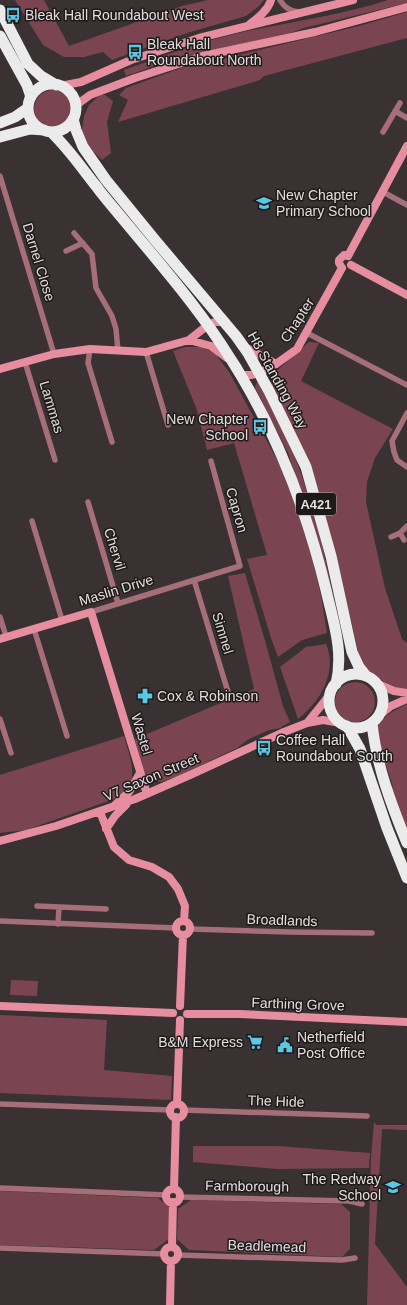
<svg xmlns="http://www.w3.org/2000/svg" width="407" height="1305" font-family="Arial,sans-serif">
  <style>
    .green { fill: #7a4550 }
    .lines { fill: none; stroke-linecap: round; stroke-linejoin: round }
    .street { stroke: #a66e78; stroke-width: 5.5 }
    .secondary { stroke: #e68e9f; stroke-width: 8 }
    .highway { stroke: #ebebeb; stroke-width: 11 }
    .labels { text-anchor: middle; stroke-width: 3; stroke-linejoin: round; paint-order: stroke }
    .shield { fill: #1e1a1a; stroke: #a9a3a4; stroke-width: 1 }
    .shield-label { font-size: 13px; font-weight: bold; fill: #e4dedf }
    .poi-label { font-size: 14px; fill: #e4dedf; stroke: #1e1a1a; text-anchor: start }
    .street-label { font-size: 14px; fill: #e4dedf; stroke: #1e1a1a }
  </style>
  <rect width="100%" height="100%" fill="#393132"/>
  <path class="green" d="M15,0H44L69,46L182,6L208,0H264L259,6L246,16L187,33L112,60L103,52L84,57H64L43,45Z
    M388,0H407V3L304,28L285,35L160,64L126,76L124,70C163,56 202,41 243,32C291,22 341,15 388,0Z
    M407,12V38L264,76L260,80L118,122L128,100L119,95L126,88L184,67L200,66L218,61L222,59L359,26Z
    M34 109a19 19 0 1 1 38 0a19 19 0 1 1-38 0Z
    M100,95H105L113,101L107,122L111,153L102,160L88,147L82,130L84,116L89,105Z
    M309,342L319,343L301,381L393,429L375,458L367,482L366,502L385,588L402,639L407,643V690L395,687L373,676L365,669L360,662L352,624L334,556L273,390L271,382L273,374Z
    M185,347H201L214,352L229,372L279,463L297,508L309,545L321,595L327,633L302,640L278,657L271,638L247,559L267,555L234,443L207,450L197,410L173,351Z
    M258,379C276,415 295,452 307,491C321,535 330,580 340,625L336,626L293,468L288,453L255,387Z
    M245,573L266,644L283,706L290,722L281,727V728L269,730L249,739L237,748L176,777L161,782L151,779L143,771L139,762L135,739L254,689L228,576Z
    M326,644C338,672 320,702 298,719L280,667L306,647Z
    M335 702a20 20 0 1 1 40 0a20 20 0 1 1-40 0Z
    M407,704V834L390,789L393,787L386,765L383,766C382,757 377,740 377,731C378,718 397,709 407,704Z
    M124,736C130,758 142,784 117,798L26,830L0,833V775Z
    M11,980L38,981L37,996L10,995Z
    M0,1015L107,1020L104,1070L172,1076L171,1100L0,1093Z
    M374,1122L377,1125H407V1130L382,1129L375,1244L407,1287V1305H367L371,1158Z
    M193,1146H277L370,1153L369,1168L277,1169L193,1162Z
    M0,1191L158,1198L170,1208L169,1239L154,1250L0,1245Z
    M191,1200L341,1204L350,1212V1249L342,1257L189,1250L177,1239L178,1209Z"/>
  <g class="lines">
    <path class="street" d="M280,0C285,8 290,11 299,12
      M395,111L407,118
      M383,132L400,103
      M0,176L54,354
      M383,192L407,205
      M74,233L92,254L96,288L112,316L116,329L118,351
      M66,251L83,243
      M307,333L407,385
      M90,349L88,363L112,442
      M146,352L168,425
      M25,362L55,460
      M407,413L392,441L394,452L397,460L407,467
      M88,502L118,603
      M32,521L62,620
      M400,533L404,540
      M391,537L400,533L407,526
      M194,580L228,692
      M91,612L240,566L211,461
      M0,617L6,636
      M34,629L67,736
      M0,719L11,753
      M37,906L106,909
      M0,921L176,928
      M58,924L59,907
      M190,929L289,932L372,933
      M0,1104L170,1110
      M183,1110L367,1116
      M0,1188L167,1195
      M180,1197L349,1201L362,1204
      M0,1248L165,1254
      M178,1255L342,1260L355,1258"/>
    <path class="secondary" d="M250,24C259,17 268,10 271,0
      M60,86L81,82L131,60L199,38L353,0
      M75,106L90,95L135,78L203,56L315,32L407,7
      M348,256L407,146
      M351,265L407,295
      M342,268L339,263V260L344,255L348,256
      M189,340L211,346L227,358
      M245,347L276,364
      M0,369L54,354L90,349L146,352L189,340L208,325L215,322H226
      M240,375H252L259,373L276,364L297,349L342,268
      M0,639L91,612L147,794
      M376,683L394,691L407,693
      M379,716L391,706L407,699
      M307,723L324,702L331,692
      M115,805L129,792L140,773
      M100,812L114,847L129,860L152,867L169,877L178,889L185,906L184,921
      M106,829L115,816L126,805
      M0,841L56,826L135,799L190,775L284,732L307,723L323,720L341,723
      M176 928a7 7 0 1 1 14 0a7 7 0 1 1-14 0Z
      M0,1006L173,1013
      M180,1006L183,935
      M187,1014H240L407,1022
      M177,1104L180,1020
      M170 1111a7 7 0 1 1 14 0a7 7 0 1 1-14 0Z
      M174,1189L176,1117
      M166 1196a7 7 0 1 1 14 0a7 7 0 1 1-14 0Z
      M172,1247L173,1202
      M164 1254a7 7 0 1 1 14 0a7 7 0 1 1-14 0Z
      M170,1305L171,1261"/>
    <path class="highway" d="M0,10L28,64L41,76L56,85
      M0,36L27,85L31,97
      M28 108a24 24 0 1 1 48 0a24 24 0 1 1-48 0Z
      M73,119L76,130L83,147L106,180L155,240L236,336L248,353L269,391L306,467L331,556L352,652L359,667L366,676
      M0,123L15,117L28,108
      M51,132C68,148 81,167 96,186C104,197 113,207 122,218C156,259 191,299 221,344C271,418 305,503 326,590C333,621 344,651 336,684
      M0,137L30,129L44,130
      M329 701a27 27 0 1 1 54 0a27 27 0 1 1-54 0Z
      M372,723C376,764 391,804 407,843
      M347,726L360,749L387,828L407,878"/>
  </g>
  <defs>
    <g id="bus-bare" transform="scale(1.2)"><path d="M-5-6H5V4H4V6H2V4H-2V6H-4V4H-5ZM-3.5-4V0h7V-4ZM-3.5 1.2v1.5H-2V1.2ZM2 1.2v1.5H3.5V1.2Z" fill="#5ac8e5" stroke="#1e1a1a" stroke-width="2.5" paint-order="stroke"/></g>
    <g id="school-bare" transform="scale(1.2)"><path d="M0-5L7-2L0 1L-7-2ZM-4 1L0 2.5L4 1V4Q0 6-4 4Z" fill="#5ac8e5" stroke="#1e1a1a" stroke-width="2.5" paint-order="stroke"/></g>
    <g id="pharmacy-bare" transform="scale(1.2)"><path d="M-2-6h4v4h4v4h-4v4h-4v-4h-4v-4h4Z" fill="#5ac8e5" stroke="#1e1a1a" stroke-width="2.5" paint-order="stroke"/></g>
    <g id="supermarket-bare" transform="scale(1.2)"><path d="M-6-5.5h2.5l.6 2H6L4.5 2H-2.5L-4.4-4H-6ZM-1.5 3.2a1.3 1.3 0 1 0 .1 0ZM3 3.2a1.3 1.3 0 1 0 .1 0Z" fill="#5ac8e5" stroke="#1e1a1a" stroke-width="2.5" paint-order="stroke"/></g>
    <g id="civic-bare" transform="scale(1.2)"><path d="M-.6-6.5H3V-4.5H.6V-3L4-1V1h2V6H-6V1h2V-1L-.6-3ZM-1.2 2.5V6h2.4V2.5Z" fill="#5ac8e5" stroke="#1e1a1a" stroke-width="2.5" paint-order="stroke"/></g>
  </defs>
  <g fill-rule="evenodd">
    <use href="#bus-bare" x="13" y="15"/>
    <use href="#bus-bare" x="135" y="52"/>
    <use href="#school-bare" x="264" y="203"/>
    <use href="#bus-bare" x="260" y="427"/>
    <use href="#pharmacy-bare" x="145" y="696"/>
    <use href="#bus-bare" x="264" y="748"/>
    <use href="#supermarket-bare" x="255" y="1042"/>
    <use href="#civic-bare" x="285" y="1045"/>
    <use href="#school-bare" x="393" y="1187"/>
  </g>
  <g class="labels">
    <rect class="shield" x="296" y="493" width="40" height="22" rx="3"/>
    <g class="shield-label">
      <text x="316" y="509">A421</text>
    </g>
    <g class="poi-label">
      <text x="25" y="20">Bleak Hall Roundabout West</text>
      <text x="147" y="49">Bleak Hall<tspan x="147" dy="16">Roundabout North</tspan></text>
      <text x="276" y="200">New Chapter<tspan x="276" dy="16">Primary School</tspan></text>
      <text x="248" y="424" text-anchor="end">New Chapter<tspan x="248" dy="16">School</tspan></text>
      <text x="157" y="701">Cox &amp; Robinson</text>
      <text x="276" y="745">Coffee Hall<tspan x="276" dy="16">Roundabout South</tspan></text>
      <text x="297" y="1042">Netherfield<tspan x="297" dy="16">Post Office</tspan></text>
      <text x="243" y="1047" text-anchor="end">B&amp;M Express</text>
      <text x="381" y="1184" text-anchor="end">The Redway<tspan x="381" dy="16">School</tspan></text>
    </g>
    <g class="street-label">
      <text transform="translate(39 262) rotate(73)" y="5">Darnel Close</text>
      <text transform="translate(297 320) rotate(-57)" y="5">Chapter</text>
      <text transform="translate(278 380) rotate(61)" y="5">H8 Standing Way</text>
      <text transform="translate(52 407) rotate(73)" y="5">Lammas</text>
      <text transform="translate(237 510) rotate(74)" y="5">Capron</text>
      <text transform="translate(115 549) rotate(73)" y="5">Chervil</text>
      <text transform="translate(116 590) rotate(-17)" y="5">Maslin Drive</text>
      <text transform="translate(223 633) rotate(73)" y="5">Simnel</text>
      <text transform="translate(142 734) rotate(73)" y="5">Wastel</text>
      <text transform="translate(151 777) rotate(-23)" y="5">V7 Saxon Street</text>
      <text transform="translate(282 920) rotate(2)" y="5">Broadlands</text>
      <text transform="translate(298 1004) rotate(2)" y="5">Farthing Grove</text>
      <text transform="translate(276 1101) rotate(2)" y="5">The Hide</text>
      <text transform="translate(247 1186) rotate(1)" y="5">Farmborough</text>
      <text transform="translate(267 1246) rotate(2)" y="5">Beadlemead</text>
    </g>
  </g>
</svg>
